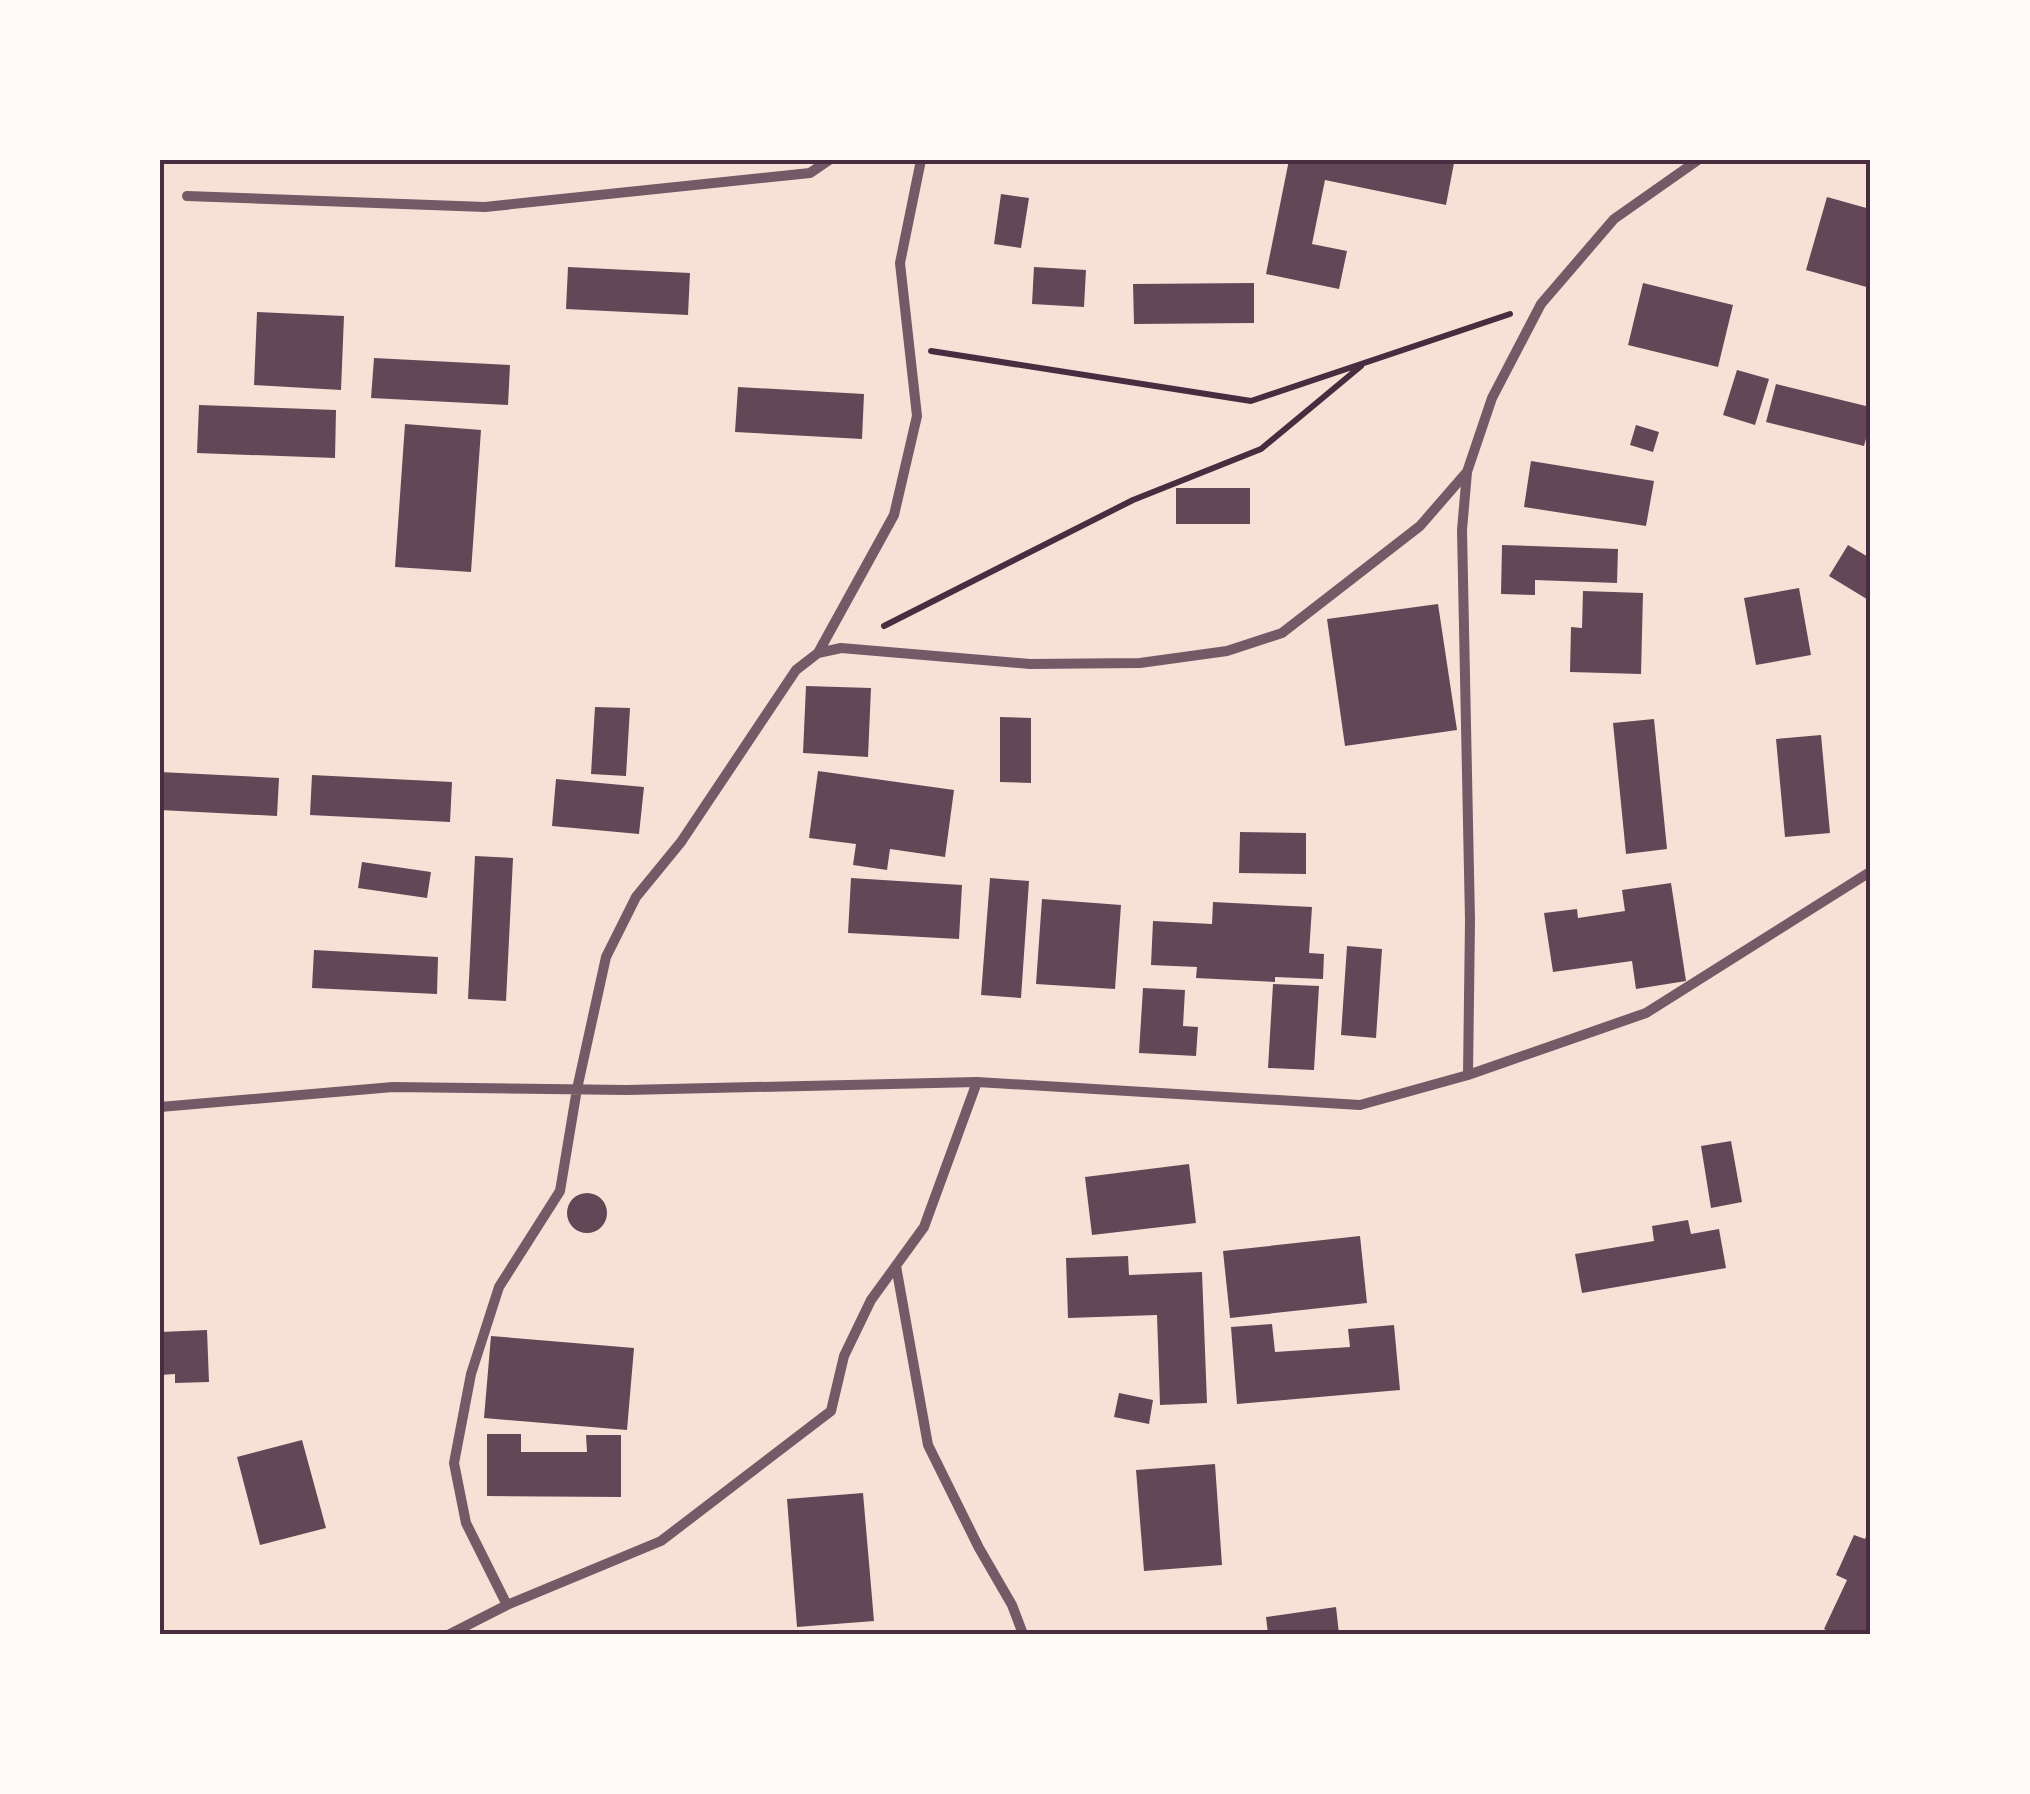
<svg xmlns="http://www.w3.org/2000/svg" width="2030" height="1794" font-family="Raleway,sans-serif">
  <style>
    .building { fill: #644757 }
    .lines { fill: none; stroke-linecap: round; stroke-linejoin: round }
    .path { stroke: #4a2c40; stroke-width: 6 }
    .minor { stroke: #755966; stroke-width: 10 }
    .neatline { fill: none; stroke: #4a2c40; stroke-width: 4 }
  </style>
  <rect width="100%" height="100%" fill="#f7e1d7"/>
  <path class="building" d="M1289,160H1441L1454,163L1446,205L1325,180L1312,244L1347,251L1339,289L1266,274Z
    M1001,194L1029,198L1021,248L994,244Z
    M1827,197L1870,209V288L1806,270Z
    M568,267L690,273L688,315L566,309Z
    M1034,267L1086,270L1084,307L1032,304Z
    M1254,283V323L1134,324L1133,284Z
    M1643,283L1733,305L1718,367L1628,345Z
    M257,312L344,316L341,390L254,385Z
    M374,358L510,365L508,405L371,398Z
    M1737,370L1769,379L1755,425L1723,415Z
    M1776,384L1870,407V424L1864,446L1766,422Z
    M738,387L864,394L862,439L735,432Z
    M199,405L336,410L335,458L197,453Z
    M405,424L481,430L471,572L395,567Z
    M1636,425L1659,432L1653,452L1630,445Z
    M1531,461L1654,481L1646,526L1524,507Z
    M1176,488H1250V524H1176Z
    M1502,545L1618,549L1617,583L1535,580V595L1501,594Z
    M1848,545L1870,558V601L1829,576Z
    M1799,588L1811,655L1756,665L1744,598Z
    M1583,591L1643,593L1641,674L1570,672L1571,627L1582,628Z
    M1438,604L1457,730L1345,746L1327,619Z
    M806,686L871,688L868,757L803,753Z
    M595,707L630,708L626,776L591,774Z
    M1000,717L1031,718V783L1000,782Z
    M1654,719L1667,849L1626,854L1613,723Z
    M1821,735L1830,833L1785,837L1776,739Z
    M818,771L954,790L945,857L890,849L887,870L853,865L856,844L809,838Z
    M160,772L279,778L277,816L160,810Z
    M312,775L452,782L450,822L310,815Z
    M556,779L644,787L639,834L552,826Z
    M1240,832L1306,833V874L1239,873Z
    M475,856L513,858L506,1001L468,999Z
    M362,862L431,872L427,898L358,888Z
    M851,878L962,885L959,939L848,933Z
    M990,878L1029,881L1021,998L981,995Z
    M1671,883L1686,981L1636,989L1632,961L1553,972L1544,913L1577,909L1578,918L1625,911L1622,890Z
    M1042,899L1121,905L1115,989L1036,984Z
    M1213,902L1312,907L1309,953L1324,954L1323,979L1275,977V982L1196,978L1197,967L1151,965L1153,921L1212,924Z
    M1347,946L1382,949L1376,1038L1341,1035Z
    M314,950L438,957L437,994L312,988Z
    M1273,984L1319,986L1314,1070L1268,1068Z
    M1143,988L1185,990L1183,1026L1198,1027L1196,1056L1139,1053Z
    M1731,1141L1742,1202L1711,1208L1701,1146Z
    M1189,1164L1196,1223L1092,1235L1085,1177Z
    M567 1213a20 20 0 1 1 40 0a20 20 0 1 1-40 0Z
    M1688,1220L1691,1234L1719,1229L1726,1268L1582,1293L1575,1254L1654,1241L1652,1226Z
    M1360,1236L1367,1303L1230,1318L1223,1251Z
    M1128,1256L1129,1275L1202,1272L1207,1403L1160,1405L1157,1315L1068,1318L1066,1258Z
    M1272,1324L1275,1352L1350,1347L1348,1329L1394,1325L1400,1390L1237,1404L1231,1327Z
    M207,1330L209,1382L175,1383V1374L160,1375V1332Z
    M491,1336L634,1348L627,1430L484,1418Z
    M1119,1393L1153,1400L1149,1424L1114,1417Z
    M487,1434H521V1452H587L586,1435H621V1497L487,1496Z
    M302,1440L326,1528L260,1545L237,1457Z
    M1215,1464L1222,1565L1144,1571L1136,1470Z
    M863,1493L874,1621L797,1627L787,1499Z
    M1870,1528V1634H1834L1824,1629L1847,1580L1836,1575L1854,1535L1865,1539Z
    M1336,1607L1339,1634H1268L1266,1617Z"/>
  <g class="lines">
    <path class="path" d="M931,351L1251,401L1510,314
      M884,626L1133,500L1261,449L1361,366"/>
    <path class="minor" d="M187,196L485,207L810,173L829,160
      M818,653L894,515L917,416L900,263L921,160
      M1468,1075L1646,1013L1870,872
      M160,1107L393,1087L627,1090L977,1082L1360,1105L1468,1075L1470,920L1462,530L1467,472L1492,398L1541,304L1614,219L1698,160
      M896,1266L928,1445L979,1548L1012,1605L1023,1634
      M507,1605L466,1523L454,1463L471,1374L499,1287L560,1191L577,1089L606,957L636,897L681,842L796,670L818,653L841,648L1030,664L1140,663L1227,651L1282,633L1420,526L1466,473
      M450,1634L507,1605L661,1541L831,1411L844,1356L871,1300L924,1227L977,1082"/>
  </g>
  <rect width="2030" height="1794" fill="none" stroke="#fffaf5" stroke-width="325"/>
  <rect x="162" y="162" width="1706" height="1470" class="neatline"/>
</svg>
